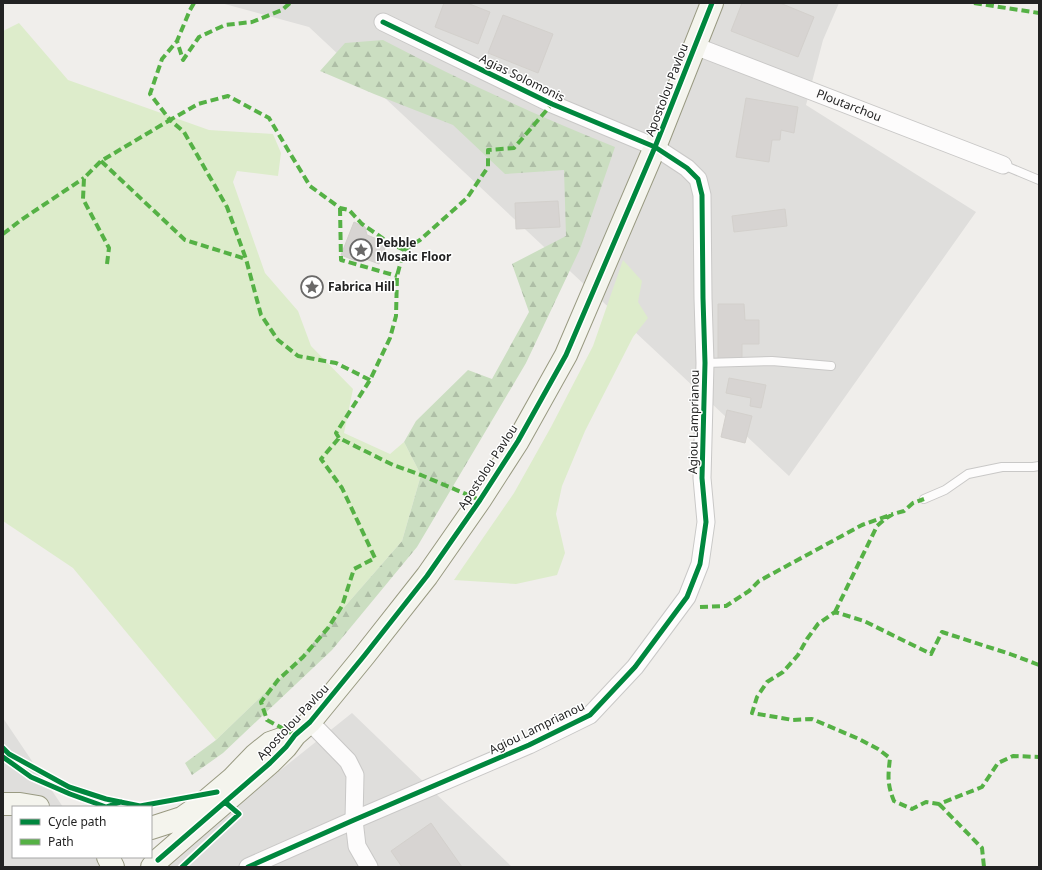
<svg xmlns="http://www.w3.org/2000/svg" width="1042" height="870" font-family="'Noto Sans',sans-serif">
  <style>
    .residential { fill: #dfdedc }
    .grass { fill: #ddeccb }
    .forest { fill: url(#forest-firs) }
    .building { fill: #d7d4d2; stroke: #d3d0cc }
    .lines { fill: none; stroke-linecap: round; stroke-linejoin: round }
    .service-casing { stroke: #c9c8c7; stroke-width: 10 }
    .minor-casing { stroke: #c9c8c7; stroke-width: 19 }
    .secondary-casing { stroke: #999a82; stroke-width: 24 }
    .service { stroke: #fdfcfc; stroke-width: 8 }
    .minor { stroke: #fdfcfc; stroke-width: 17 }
    .secondary { stroke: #f4f4ed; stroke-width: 22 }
    .quiet { stroke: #55b145; stroke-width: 4; stroke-dasharray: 8 4; stroke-linecap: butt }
    .cycleway-casing { stroke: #fff; stroke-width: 8 }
    .cycleway { stroke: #00873e; stroke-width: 5 }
    .labels { text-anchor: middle; stroke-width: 3; stroke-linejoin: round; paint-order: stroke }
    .street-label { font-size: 12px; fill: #222; stroke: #fff }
    .poi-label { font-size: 12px; font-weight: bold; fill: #222; stroke: #fff; text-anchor: start }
  </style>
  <defs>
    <pattern id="forest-firs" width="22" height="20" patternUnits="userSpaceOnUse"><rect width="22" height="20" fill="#cbdec1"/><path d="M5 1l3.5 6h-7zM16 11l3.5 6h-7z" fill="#aebea6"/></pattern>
  </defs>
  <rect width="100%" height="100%" fill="#f0eeeb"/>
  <path class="residential" d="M221,3H839L823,40L806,105L976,212L789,476L309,27Z
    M352,713L512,867H154L168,860Z
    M3,718L63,807H13V857H95L101,867H3Z"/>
  <path class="grass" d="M19,23L68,80L209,130L273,134L281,153L278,176L237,171L233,182L265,273L298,311L311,346L353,389L344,433L390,454L404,442L421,475L402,541L293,666L216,740L73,568L3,521V31Z
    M623,260L642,281L638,302L648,318L633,337L585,431L562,486L556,514L565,553L557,575L516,584L454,580L514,493L551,427L593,346Z"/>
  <path class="forest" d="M383,40C459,80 536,115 615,147L580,249L526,363L417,547L332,650L223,753L192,775L185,763L216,740L293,666L402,541L421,475L404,442L416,421L468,370L492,379L529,312L512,264L566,236L564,170L505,174L453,125L374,94L320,71L345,43Z"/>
  <path class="building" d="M444,3H467L490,12L478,44L435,27Z
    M742,3H780L814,17L798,57L731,31Z
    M503,15L553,34L538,73L488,53Z
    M746,98L798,107L794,133L781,130L780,140H772L769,162L736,157Z
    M558,201L560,227L516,229L515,203Z
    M785,209L787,226L734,232L732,216Z
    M354,222L365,227L367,235L387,243L379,264L358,256L356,261L341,255Z
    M718,304H744L745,320H759V344H742V360H718Z
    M729,378L766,385L761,408L750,406L751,398L726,393Z
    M727,410L752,416L745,443L721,437Z
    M431,823L462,867H402L391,851Z"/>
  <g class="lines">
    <g class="service-casing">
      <path id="service" d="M1003,165L1039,180
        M705,363L772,361L831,366
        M924,499L945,490L968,474L1002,467H1033L1039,466"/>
    </g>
    <g class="minor-casing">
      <g id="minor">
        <path id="s1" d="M695,46L1003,165"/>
        <path d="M310,722L348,761L355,775L354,820L357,846L369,867"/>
        <path d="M248,867L354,820L529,745L590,715L635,667L687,597L700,564L706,522L702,478L705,363L703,298L702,195L698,179L687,168L655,147L552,104L383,22"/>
      </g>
    </g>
    <g class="secondary-casing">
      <path id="secondary" d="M3,804H20L38,807
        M151,828L182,818L206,801L232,779L255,755L270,743L290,736
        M108,857L113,867
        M152,867L158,860L270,763L286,747L295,735L310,722L364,656L427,576L480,500L518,441L566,355L655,147L712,3"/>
    </g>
    <use href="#service" class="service"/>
    <use href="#minor" class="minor"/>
    <use href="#secondary" class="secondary"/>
    <path class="quiet" d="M194,3L190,10L177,41L183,60L199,37L225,25L252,22L282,10L290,3
      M974,3L1039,13
      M101,161L185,240L246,259
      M340,208L341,260L397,276
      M3,234L21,220L84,178
      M404,250L420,240L467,198L488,167V150L514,148L552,104
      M107,264L109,248L83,199L84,178L101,161L170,120L150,94L162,59L177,41
      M370,380L336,363L298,356L278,340L261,315L246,259L227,207L184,132L170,120L198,104L228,96L269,118L291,155L310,186L340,208L349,210L362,224L391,244L404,250L397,276L396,316L390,338L370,380L336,433L339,438L393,465L421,475L480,500
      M700,607L726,606L749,591L759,581L827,544L862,525L893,514
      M835,612L877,526L885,519L893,514L904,511L913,503L924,499
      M1039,665L1010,654L942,632L931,654L864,621L835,612L818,624L807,639L798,655L783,672L767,682L757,697L752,713L793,720L812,719L859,739L878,749L890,758C888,776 887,784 894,801L912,809L926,802L939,804L982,787L998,763L1013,756L1039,757
      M295,735L267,720L261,702L278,680L303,657L328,628L342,606L354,569L375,558L342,488L321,459L339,438
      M939,804L982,848L984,867"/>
    <g class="cycleway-casing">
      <path id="cycleway" d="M3,748L9,754L69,787L106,799L140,806L217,792
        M3,757L31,777L70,794L106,807L121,802
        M158,860L270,763L286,747L295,735L310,722L364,656L427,576L480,500L518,441L566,355L655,147L712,3
        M182,867L239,814L225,802
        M248,867L354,820L529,745L590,715L635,667L687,597L700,564L706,522L702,478L705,363L703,298L702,195L698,179L687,168L655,147L552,104L383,22"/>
    </g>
    <use href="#cycleway" class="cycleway"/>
  </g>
  <defs>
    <g id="sight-ring" transform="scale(1.15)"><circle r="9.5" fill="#fff" stroke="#6a6968" stroke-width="1.5"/><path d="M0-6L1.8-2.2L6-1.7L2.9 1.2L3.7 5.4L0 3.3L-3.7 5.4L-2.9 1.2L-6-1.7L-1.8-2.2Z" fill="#6a6968"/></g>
  </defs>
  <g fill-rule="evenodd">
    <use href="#sight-ring" x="361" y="250"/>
    <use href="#sight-ring" x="312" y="287"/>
  </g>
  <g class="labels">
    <g class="street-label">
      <text transform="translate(522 78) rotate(26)" y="4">Agias Solomonis</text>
      <text transform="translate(667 90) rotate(-69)" y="4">Apostolou Pavlou</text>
      <text dy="4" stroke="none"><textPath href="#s1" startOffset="165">Ploutarchou</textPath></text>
      <text transform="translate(694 422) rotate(-89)" y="4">Agiou Lamprianou</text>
      <text transform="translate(488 467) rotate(-57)" y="4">Apostolou Pavlou</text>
      <text transform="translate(293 722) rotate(-47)" y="4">Apostolou Pavlou</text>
      <text transform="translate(537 728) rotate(-26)" y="4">Agiou Lamprianou</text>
    </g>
    <g class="poi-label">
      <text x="376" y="247">Pebble<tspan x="376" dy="14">Mosaic Floor</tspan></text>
      <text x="328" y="291">Fabrica Hill</text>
    </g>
  </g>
  <rect width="1042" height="870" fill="none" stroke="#222222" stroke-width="8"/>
  <rect x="12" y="806" width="140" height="52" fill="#ffffff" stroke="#a7a7a7"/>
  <rect x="20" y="819" width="20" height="6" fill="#00873e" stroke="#a7a7a7"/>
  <text x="48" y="826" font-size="12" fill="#222222">Cycle path</text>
  <rect x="20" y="839" width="20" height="6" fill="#55b145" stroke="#a7a7a7"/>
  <text x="48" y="846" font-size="12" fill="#222222">Path</text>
</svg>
